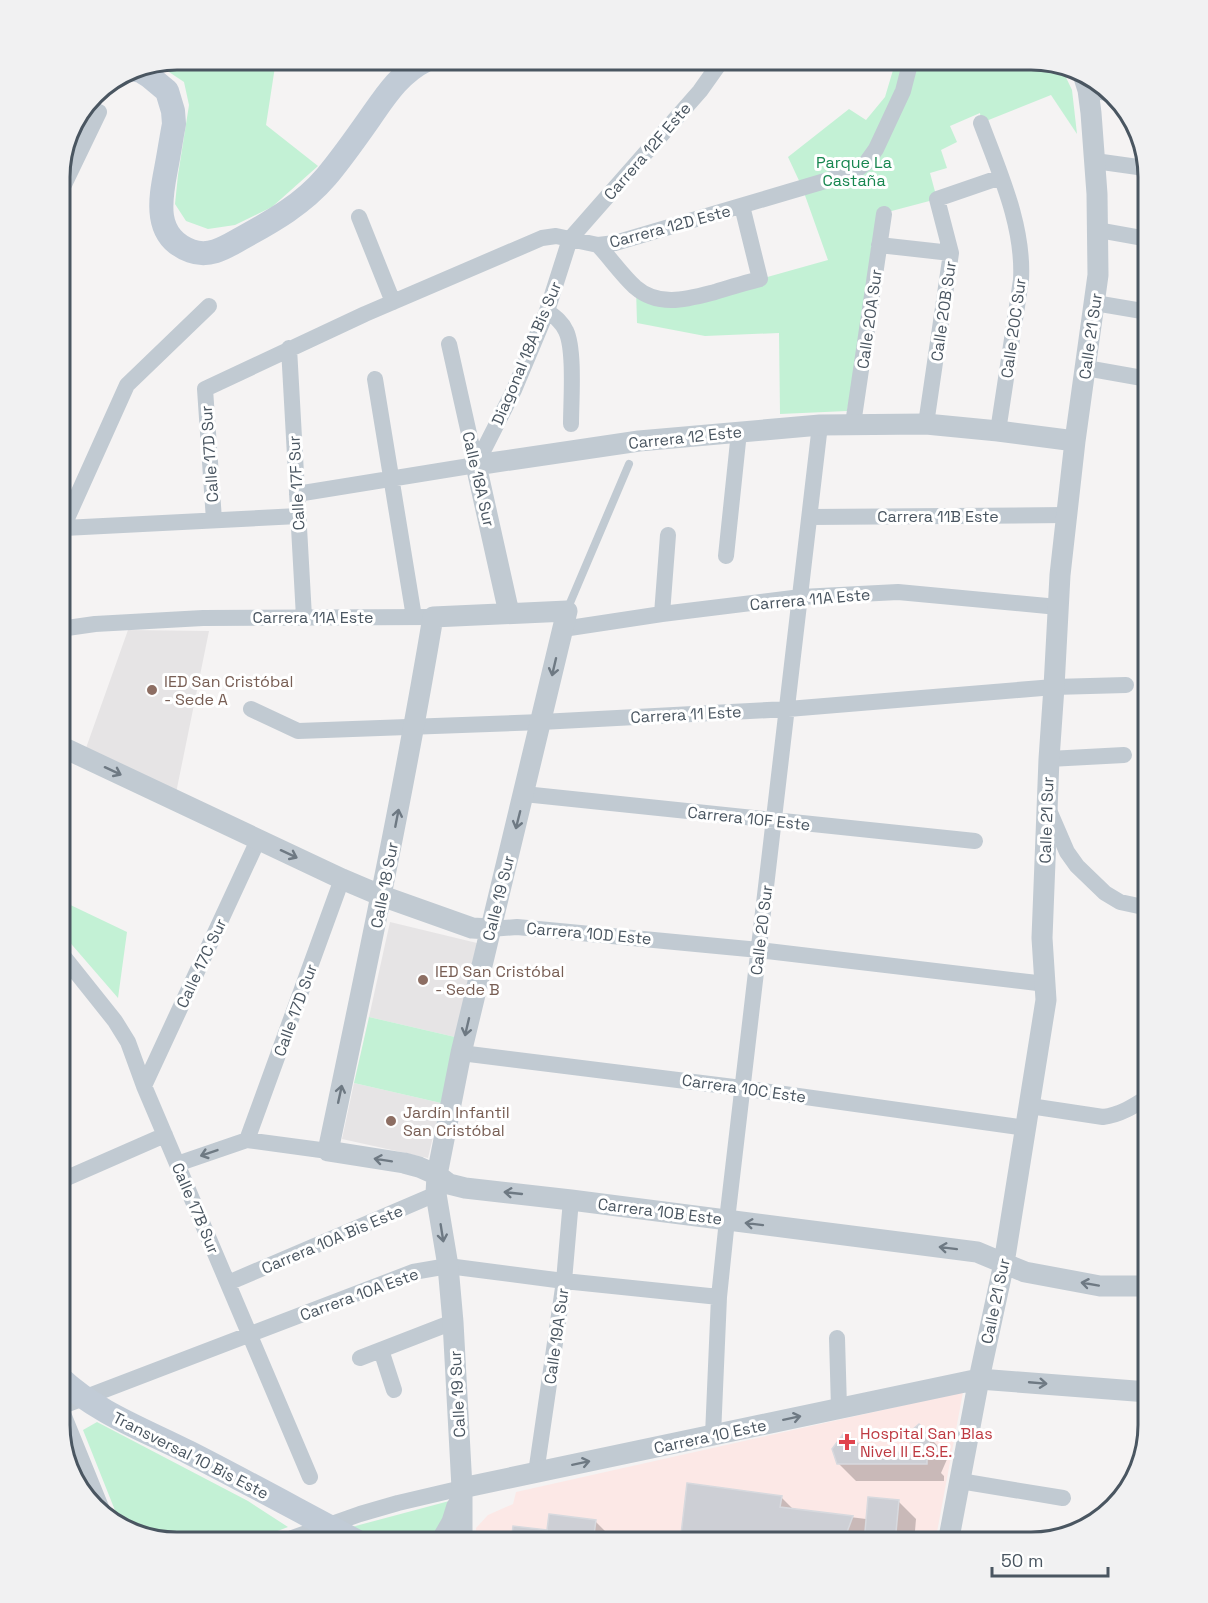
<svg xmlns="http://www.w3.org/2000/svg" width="1208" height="1603" font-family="'Space Grotesk',sans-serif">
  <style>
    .education { fill: #e6e4e5 }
    .medical { fill: #fce8e6 }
    .green { fill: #c3f1d5 }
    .shadow { fill: #0003 }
    .building { fill: #cdcfd5; stroke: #d7d9de; stroke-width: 1.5 }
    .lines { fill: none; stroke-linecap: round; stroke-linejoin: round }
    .service { stroke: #c1cad2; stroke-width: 8 }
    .minor { stroke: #c1cad2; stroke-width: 16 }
    .tertiary { stroke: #c1cad2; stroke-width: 21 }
    .secondary { stroke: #c1cbd6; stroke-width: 24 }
    .oneway { stroke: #6e7983 }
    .education-dot { fill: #8d6e63; stroke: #fff; stroke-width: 2 }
    .health-dot { fill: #e0444e; stroke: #fff; stroke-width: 2 }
    .labels { text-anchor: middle; stroke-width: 6; stroke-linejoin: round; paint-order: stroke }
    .street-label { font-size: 16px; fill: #4a5661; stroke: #fff }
    .park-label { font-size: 16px; fill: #17864f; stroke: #fff }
    .education-label { font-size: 16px; fill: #785e54; stroke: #fff; text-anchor: start }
    .health-label { font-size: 16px; fill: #be3a42; stroke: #fff; text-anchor: start }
    .rim { fill: none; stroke: #4a5661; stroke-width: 3 }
  </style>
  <rect width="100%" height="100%" fill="#f5f3f3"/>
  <path class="education" d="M128,630L209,631L176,793L86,748Z
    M390,922L477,943L455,1037L369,1017Z
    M354,1083L441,1103L428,1158L342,1139Z"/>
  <path class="medical" d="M963,1392L935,1543H477L476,1528L488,1515L513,1504L516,1492Z"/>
  <path class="green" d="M177,60H276L266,125L318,166L272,207L235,225L208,229L186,221L175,204L178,175L189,105L184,82L157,64Z
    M896,60H1038L1061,67L1072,90L1077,134L1051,95L981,123L980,113L950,126L957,142L941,150L947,168L930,173L937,199L884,213L847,411L780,414L779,333L705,336L637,323L636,288L652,297L760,279L828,260L802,187L788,157L849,109L866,120L885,97Z
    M60,900L127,932L118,998L60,931Z
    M369,1017L455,1037L441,1103L354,1083Z
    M97,1422L248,1501L288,1527L246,1543H177L122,1528L83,1430Z
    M453,1500L431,1543H379L348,1528Z"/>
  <path class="shadow" d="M919,1426L948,1457L941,1473L944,1476V1481H856L838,1463L862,1448L927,1458L908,1436Z
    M781,1497L794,1510L866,1519L898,1501L916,1519L914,1543H681Z
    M595,1521L613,1539V1543H512L548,1532Z"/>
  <path class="building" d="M919,1424L931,1438L923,1456L927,1457V1464H837L832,1449L844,1433L863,1447L923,1456L905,1436Z
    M687,1483L782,1496L780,1507L853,1516L843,1543H680Z
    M868,1497L899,1500L895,1543H864Z
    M549,1514L596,1520L593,1543H511L513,1526L547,1530Z"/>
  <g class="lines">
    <path class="service" d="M567,610L629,464"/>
    <path class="minor" d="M1088,90L1108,93
      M981,123C1000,174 1024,226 1021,280L998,431
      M1095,161L1145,168
      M60,193L99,112
      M359,217L393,302
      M1098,230L1148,239
      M598,245C610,258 622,275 635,287C659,308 688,299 715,292C730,287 745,283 760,279L742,206
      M879,245L951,253
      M1095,303L1148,312
      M547,311C555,317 562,322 566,331C575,350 571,402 571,424
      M449,344L476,465
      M289,348L304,617
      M1086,368L1148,379
      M375,379L414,617
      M853,424L884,214
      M926,424L951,253L937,199L1001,177
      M476,465L514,390L547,311L570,239L700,91L722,60
      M297,494L476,465
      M810,517L1067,515
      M214,520L205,389L365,314L542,238L556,236L598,245L615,243L852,173L866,163L876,149L903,91L911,60
      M64,528L298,516
      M60,534L127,385L209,306
      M726,556L739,432
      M662,614L668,535
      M60,629L95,624L203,618L433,617
      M563,629L662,614L801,597L898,592L1058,607
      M251,709L298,731L541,722L788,709L1054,687L1126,685
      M1049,759L1124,755
      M524,794L975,841
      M1048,808L1067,852L1077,866L1105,893L1120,902L1148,908
      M490,929L517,927L759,950L1046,984
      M60,952L115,1021L128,1042L144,1086L310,1477
      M461,1053L742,1088L1026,1128
      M144,1086L258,840
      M1030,1106L1103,1117C1120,1115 1134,1106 1148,1097
      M247,1140L342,879
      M177,1164L247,1140L328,1151
      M60,1181L165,1135
      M228,1283L436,1194
      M837,1338L839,1408
      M381,1350L394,1390
      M360,1358L453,1322
      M60,1407L413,1272L448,1266L564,1281L719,1297
      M713,1435L719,1297L727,1220L820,425
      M536,1473L564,1281L571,1200
      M960,1481L1063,1498
      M278,1543L360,1514L398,1503L462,1488"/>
    <path class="tertiary" d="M509,613L476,465L639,441L820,425L926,424L998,431L1075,441
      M60,746L342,879L382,896L472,928L490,929
      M60,1413L99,1509
      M462,1488L979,1379L1148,1392
      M440,1543L452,1522L457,1506
      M462,1543V1488L453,1322L448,1266L436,1194L437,1175L461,1053L567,611L433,617C403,796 365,974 328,1151L404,1163L419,1167L437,1175L449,1184L465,1188L571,1200L977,1252L1025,1272L1100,1286H1148
      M948,1543L979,1379L1004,1263L1046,1000L1042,938L1049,759L1054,687L1060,575L1075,441L1098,275L1097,194L1091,113L1088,90L1083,74"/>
    <path class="secondary" d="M132,69L141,71L149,76L167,91L173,111L174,124C171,139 169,154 166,169C160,200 153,237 191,251C210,258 226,247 242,238C273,221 303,204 326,177C342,158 356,138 370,118C386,95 400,73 426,60
      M60,1378C97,1413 145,1430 190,1453C247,1482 303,1513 360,1543"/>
  </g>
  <defs><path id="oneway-shaft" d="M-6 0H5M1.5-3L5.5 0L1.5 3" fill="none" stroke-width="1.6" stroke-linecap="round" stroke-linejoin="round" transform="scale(1.5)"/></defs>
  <g class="oneway">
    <use href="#oneway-shaft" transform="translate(554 667) rotate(103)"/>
    <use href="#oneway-shaft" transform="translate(113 771) rotate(25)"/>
    <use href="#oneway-shaft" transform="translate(397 818) rotate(-79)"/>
    <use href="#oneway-shaft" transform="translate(518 820) rotate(104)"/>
    <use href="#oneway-shaft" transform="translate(289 854) rotate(25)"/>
    <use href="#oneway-shaft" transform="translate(467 1027) rotate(103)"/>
    <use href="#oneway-shaft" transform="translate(340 1094) rotate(-78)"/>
    <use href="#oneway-shaft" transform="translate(209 1153) rotate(161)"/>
    <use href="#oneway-shaft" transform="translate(383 1160) rotate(-171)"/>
    <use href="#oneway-shaft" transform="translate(513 1193) rotate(-174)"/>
    <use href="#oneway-shaft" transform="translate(754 1224) rotate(-173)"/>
    <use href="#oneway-shaft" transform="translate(442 1233) rotate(81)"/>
    <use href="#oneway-shaft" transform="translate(948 1248) rotate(-173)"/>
    <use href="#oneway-shaft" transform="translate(1090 1284) rotate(-170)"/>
    <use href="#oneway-shaft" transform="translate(1038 1383) rotate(5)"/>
    <use href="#oneway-shaft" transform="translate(792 1418) rotate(-12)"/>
    <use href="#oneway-shaft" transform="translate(581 1463) rotate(-12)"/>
  </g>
  <g class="education-dot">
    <circle cx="152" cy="690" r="6"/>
    <circle cx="423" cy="980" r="6"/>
    <circle cx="391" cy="1121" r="6"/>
  </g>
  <path class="health-dot" d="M844 1433h6v6h6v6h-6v6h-6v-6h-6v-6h6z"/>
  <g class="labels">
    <g class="street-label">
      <text transform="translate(647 151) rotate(-49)" y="6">Carrera 12F Este</text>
      <text transform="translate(670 226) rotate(-15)" y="6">Carrera 12D Este</text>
      <text transform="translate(943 311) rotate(-82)" y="6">Calle 20B Sur</text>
      <text transform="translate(869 319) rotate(-82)" y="6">Calle 20A Sur</text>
      <text transform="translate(1013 328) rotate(-82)" y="6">Calle 20C Sur</text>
      <text transform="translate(1090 336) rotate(-82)" y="6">Calle 21 Sur</text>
      <text transform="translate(526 353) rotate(-67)" y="6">Diagonal 18A Bis Sur</text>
      <text transform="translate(685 437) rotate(-6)" y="6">Carrera 12 Este</text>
      <text transform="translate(209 454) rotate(-94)" y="6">Calle 17D Sur</text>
      <text transform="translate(479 479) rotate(77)" y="6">Calle 18A Sur</text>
      <text transform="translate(296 483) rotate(-93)" y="6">Calle 17F Sur</text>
      <text x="938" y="522">Carrera 11B Este</text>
      <text transform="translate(810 599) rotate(-5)" y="6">Carrera 11A Este</text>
      <text x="313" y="623">Carrera 11A Este</text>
      <text transform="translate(686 714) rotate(-3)" y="6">Carrera 11 Este</text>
      <text transform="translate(749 818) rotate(6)" y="6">Carrera 10F Este</text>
      <text transform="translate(1046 820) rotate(-88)" y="6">Calle 21 Sur</text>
      <text transform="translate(384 885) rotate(-79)" y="6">Calle 18 Sur</text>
      <text transform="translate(498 898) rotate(-76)" y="6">Calle 19 Sur</text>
      <text transform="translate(761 930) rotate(-83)" y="6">Calle 20 Sur</text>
      <text transform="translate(589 933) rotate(5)" y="6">Carrera 10D Este</text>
      <text transform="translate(201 963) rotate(-65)" y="6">Calle 17C Sur</text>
      <text transform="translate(295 1010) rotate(-70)" y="6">Calle 17D Sur</text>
      <text transform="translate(744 1088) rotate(8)" y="6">Carrera 10C Este</text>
      <text transform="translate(196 1208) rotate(67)" y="6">Calle 17B Sur</text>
      <text transform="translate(660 1211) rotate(7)" y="6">Carrera 10B Este</text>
      <text transform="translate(332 1239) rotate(-23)" y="6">Carrera 10A Bis Este</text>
      <text transform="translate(359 1294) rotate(-20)" y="6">Carrera 10A Este</text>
      <text transform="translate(995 1301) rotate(-78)" y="6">Calle 21 Sur</text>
      <text transform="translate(556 1336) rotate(-82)" y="6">Calle 19A Sur</text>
      <text transform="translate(457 1394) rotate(-93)" y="6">Calle 19 Sur</text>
      <text transform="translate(710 1436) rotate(-12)" y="6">Carrera 10 Este</text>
      <text transform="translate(191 1455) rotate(27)" y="6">Transversal 10 Bis Este</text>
    </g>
    <g class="park-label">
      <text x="854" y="168">Parque La<tspan x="854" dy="18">Castaña</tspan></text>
    </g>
    <g class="education-label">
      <text x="164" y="687">IED San Cristóbal<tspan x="164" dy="18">- Sede A</tspan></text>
      <text x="435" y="977">IED San Cristóbal<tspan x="435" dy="18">- Sede B</tspan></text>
      <text x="403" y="1118">Jardín Infantil<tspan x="403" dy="18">San Cristóbal</tspan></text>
    </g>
    <g class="health-label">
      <text x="860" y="1439">Hospital San Blas<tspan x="860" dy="18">Nivel II E.S.E.</tspan></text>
    </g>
  </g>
  <path d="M0 0H1208V1603H0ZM177 70H1031A107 107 0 0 1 1138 177V1425A107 107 0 0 1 1031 1532H177A107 107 0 0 1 70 1425V177A107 107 0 0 1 177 70Z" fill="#f1f1f2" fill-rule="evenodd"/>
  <path class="rim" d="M177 70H1031A107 107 0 0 1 1138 177V1425A107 107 0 0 1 1031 1532H177A107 107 0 0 1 70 1425V177A107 107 0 0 1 177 70Z"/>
  <path d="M992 1567v9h116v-9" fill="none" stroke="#4a5661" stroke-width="3"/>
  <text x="1001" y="1567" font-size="18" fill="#4a5661" stroke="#ffffff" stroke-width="4.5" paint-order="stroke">50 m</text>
</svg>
